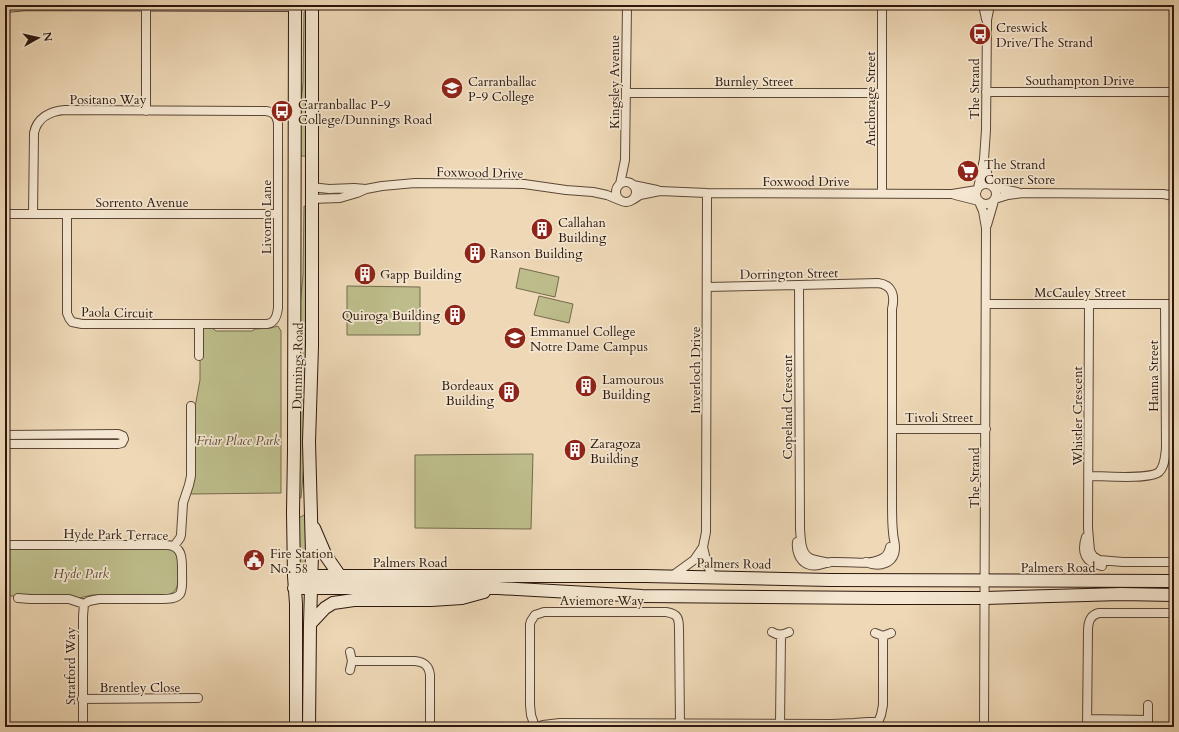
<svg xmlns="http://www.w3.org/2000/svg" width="1179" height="732" font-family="Cardo,serif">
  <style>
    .green { fill: #bdbd8b; stroke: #746a4c }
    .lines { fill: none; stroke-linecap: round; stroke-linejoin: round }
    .minor-casing { stroke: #5c4737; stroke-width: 10 }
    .tertiary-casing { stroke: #5c4737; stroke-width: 12 }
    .secondary-casing { stroke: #2c170d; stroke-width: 14 }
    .minor { stroke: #f4e6d0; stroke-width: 8 }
    .tertiary { stroke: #f4e6d0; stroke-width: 10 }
    .secondary { stroke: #f4e6d0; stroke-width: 12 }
    .labels { text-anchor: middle; stroke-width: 3.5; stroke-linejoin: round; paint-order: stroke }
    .poi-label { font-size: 13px; fill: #2c170d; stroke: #f4e6d0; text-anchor: start }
    .street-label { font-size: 13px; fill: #2c170d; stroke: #f4e6d0 }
    .park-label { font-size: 13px; font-style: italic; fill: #584933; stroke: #f4e6d0 }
  </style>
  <rect width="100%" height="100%" fill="#eed8b6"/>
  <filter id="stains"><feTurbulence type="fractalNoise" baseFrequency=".005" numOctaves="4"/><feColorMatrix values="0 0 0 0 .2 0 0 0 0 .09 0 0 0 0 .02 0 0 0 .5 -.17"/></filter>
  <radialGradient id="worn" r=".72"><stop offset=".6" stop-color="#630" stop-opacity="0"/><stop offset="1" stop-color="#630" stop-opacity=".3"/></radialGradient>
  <path class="green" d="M307,11V156H299V121L303,83L304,12Z
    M304,206L306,207V441L301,498H298L299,317L303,275Z
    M520,268L559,277L555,297L516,288Z
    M347,286L420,287V335H347Z
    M539,296L573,304L569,323L534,315Z
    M278,326L281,331V493L190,494L195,407L200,380V346L203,343V337L201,335L202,328H212L216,331H252L255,329L271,328Z
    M533,454L531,529L415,528V455Z
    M304,515H305L306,516V564H299L297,519Z
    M168,548C172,550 175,552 177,557C180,563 179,584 176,589C174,592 171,594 168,595H92L79,598L67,596H5V549Z"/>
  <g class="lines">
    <g class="minor-casing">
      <path id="minor" d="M983,5L986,19
        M146,6V111
        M986,92H1174
        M627,93H882
        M985,164L988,177L992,186
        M616 192a10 10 0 1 1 20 0a10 10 0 1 1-20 0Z
        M976 194a10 10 0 1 1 20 0a10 10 0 1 1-20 0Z
        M620,184L625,160L627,5
        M633,185L657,190
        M311,187L329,189L354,188L366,189
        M993,187L1017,192
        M978,188L984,159L986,130L987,20L990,5
        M707,193L706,532L703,547L707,564L713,577
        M882,193V5
        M955,195L979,201
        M311,199L340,198L357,193L366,189L382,186L415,183L524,184L566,190L593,192L607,195L619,200
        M634,199L640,195L660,191L707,193L952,194L977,190
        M995,199L1008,195L1023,193L1163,194L1174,196
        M979,202L983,211L986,228L984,727
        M5,214H278
        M33,214L34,133C37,118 50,111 65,110L266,111C274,112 277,116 278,123V308C277,316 275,323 267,324H82L72,322L69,318L67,313V214
        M987,225L994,201
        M799,285L800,529C801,539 800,555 812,559C817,561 823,561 828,563
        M707,287L799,285L878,283C893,285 895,296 892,309V504C892,513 892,523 893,532C893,537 895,542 895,547C895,564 879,568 866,562
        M986,304H1174
        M1089,304L1088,528L1090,551L1093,556L1099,560L1123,562H1174
        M199,356V325
        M893,429H986
        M5,435L118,434L123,436L124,439L122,443L118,444H5
        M1089,476C1103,476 1149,480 1159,472C1165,466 1165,456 1166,448L1165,304
        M1086,537C1081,552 1085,563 1102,566
        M797,542C796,550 799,560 807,564C816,568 822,563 831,562C847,561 866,566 881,559C887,557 889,553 890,547
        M5,545H166C184,545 182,561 182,575C182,581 183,589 180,594C176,599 168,599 162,599H99L89,601L84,604
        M174,546L180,538L181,535L183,503L189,485L191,476V406
        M672,576L694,560L703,547
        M18,598L30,599H69L84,604
        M772,632C778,636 783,635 789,632
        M875,633L883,636L891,633
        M350,652L352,661L350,670
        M352,661H415C425,662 429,666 430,675V727
        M82,699L198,698
        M1087,719L1148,720
        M780,724L781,635
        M83,727V616L84,604
        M535,727L531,715L530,705V624L531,621L535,615L544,612H666C678,614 679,618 679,629L680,723
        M537,727L543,725L560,723L832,724L854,723L868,722H875L881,727
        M876,727L881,715L883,705V636
        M1087,727L1088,631C1088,622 1090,615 1099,613H1174
        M1148,727V705"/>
    </g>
    <g class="tertiary-casing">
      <path id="tertiary" d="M5,7L27,5L280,6H295"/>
    </g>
    <g class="secondary-casing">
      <path id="secondary" d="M295,5L294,451L293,512L294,576L296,604V727
        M314,528L326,556L340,576
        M294,576H645L830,580L1174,581
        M294,588H498L642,596L881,598H985L1121,594L1174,595
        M310,624L325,608L333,603L354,600H431L462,598L484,592
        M309,727L310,624L312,553L309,442L312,346V5"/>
    </g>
    <use href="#minor" class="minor"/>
    <use href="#tertiary" class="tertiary"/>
    <use href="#secondary" class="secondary"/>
  </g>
  <defs>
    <g id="bus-disc" transform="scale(1.15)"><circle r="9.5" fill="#8f2418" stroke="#f4e6d0"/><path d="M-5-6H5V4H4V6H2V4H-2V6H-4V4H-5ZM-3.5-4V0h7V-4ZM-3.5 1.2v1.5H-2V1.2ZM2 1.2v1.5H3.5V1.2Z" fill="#fff"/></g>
    <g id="school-disc" transform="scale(1.15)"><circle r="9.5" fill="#8f2418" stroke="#f4e6d0"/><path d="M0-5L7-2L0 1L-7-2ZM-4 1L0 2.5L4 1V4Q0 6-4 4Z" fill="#fff"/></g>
    <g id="supermarket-disc" transform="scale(1.15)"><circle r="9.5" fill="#8f2418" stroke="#f4e6d0"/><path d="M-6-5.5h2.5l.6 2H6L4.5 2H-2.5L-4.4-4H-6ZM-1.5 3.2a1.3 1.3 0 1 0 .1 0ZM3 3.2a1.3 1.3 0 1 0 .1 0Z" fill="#fff"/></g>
    <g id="building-disc" transform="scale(1.15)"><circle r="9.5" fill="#8f2418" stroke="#f4e6d0"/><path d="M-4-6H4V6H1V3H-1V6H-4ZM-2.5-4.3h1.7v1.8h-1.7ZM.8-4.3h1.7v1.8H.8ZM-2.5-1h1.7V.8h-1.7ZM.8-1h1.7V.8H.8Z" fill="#fff"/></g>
    <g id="civic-disc" transform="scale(1.15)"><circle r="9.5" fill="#8f2418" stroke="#f4e6d0"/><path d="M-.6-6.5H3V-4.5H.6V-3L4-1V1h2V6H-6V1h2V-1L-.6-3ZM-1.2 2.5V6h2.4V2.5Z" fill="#fff"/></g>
  </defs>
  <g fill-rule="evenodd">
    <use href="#bus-disc" x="980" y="34"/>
    <use href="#school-disc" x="452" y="88"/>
    <use href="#bus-disc" x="282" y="111"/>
    <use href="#supermarket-disc" x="968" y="171"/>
    <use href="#building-disc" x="542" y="229"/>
    <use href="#building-disc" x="475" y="253"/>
    <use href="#building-disc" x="365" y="274"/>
    <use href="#building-disc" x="455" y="315"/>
    <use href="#school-disc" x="515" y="338"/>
    <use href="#building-disc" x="586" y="386"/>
    <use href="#building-disc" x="509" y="392"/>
    <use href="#building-disc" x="575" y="450"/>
    <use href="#civic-disc" x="254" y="560"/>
  </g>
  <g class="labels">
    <g class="poi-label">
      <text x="996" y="32">Creswick<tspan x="996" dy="15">Drive/The Strand</tspan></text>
      <text x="468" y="86">Carranballac<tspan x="468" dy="15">P-9 College</tspan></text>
      <text x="298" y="109">Carranballac P-9<tspan x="298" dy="15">College/Dunnings Road</tspan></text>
      <text x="984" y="169">The Strand<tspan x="984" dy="15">Corner Store</tspan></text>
      <text x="558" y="227">Callahan<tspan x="558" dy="15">Building</tspan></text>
      <text x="490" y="258">Ranson Building</text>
      <text x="380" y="279">Gapp Building</text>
      <text x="440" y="320" text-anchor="end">Quiroga Building</text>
      <text x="530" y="336">Emmanuel College<tspan x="530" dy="15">Notre Dame Campus</tspan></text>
      <text x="602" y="384">Lamourous<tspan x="602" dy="15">Building</tspan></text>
      <text x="494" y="390" text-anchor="end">Bordeaux<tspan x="494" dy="15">Building</tspan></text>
      <text x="590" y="448">Zaragoza<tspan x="590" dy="15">Building</tspan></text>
      <text x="270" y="558">Fire Station<tspan x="270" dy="15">No. 58</tspan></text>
    </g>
    <g class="street-label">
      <text x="1080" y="85">Southampton Drive</text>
      <text x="754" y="86">Burnley Street</text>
      <text transform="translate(614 82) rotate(-90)" y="5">Kingsley Avenue</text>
      <text transform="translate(974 89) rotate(-90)" y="5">The Strand</text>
      <text x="108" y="104">Positano Way</text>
      <text transform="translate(870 99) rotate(-90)" y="5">Anchorage Street</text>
      <text transform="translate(480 172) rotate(1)" y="5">Foxwood Drive</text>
      <text x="806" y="186">Foxwood Drive</text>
      <text x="142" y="207">Sorrento Avenue</text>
      <text transform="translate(266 217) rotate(-90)" y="5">Livorno Lane</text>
      <text transform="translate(789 273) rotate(-1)" y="5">Dorrington Street</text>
      <text x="1080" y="297">McCauley Street</text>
      <text transform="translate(117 312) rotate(1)" y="5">Paola Circuit</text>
      <text transform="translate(297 366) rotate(-89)" y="5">Dunnings Road</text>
      <text transform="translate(695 370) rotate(-90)" y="5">Inverloch Drive</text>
      <text transform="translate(1153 376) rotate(-90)" y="5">Hanna Street</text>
      <text transform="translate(787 407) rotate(-90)" y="5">Copeland Crescent</text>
      <text transform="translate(1077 416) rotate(-90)" y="5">Whistler Crescent</text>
      <text x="939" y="422">Tivoli Street</text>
      <text transform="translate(974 478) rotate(-90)" y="5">The Strand</text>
      <text transform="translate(116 534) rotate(1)" y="5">Hyde Park Terrace</text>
      <text x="410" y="567">Palmers Road</text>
      <text transform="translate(734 563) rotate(1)" y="5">Palmers Road</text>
      <text x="1058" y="572">Palmers Road</text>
      <text x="602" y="605">Aviemore Way</text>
      <text transform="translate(70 666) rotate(-90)" y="5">Stratford Way</text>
      <text x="140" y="692">Brentley Close</text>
    </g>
    <g class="park-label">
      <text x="238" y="445">Friar Place Park</text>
      <text x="81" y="578">Hyde Park</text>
    </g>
  </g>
  <rect width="1179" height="732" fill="none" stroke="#eed8b6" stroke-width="20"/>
  <rect x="6" y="6" width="1167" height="720" fill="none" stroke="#2c170d" stroke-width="2"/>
  <rect x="10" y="10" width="1159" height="712" fill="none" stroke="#2c170d"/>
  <g transform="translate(38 38) rotate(82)" stroke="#f4e6d0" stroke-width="3" paint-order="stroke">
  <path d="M0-3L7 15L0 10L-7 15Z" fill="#2c170d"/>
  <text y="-6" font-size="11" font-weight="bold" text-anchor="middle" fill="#2c170d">N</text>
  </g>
  <rect width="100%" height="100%" filter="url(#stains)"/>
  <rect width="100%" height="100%" fill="url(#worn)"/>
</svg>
